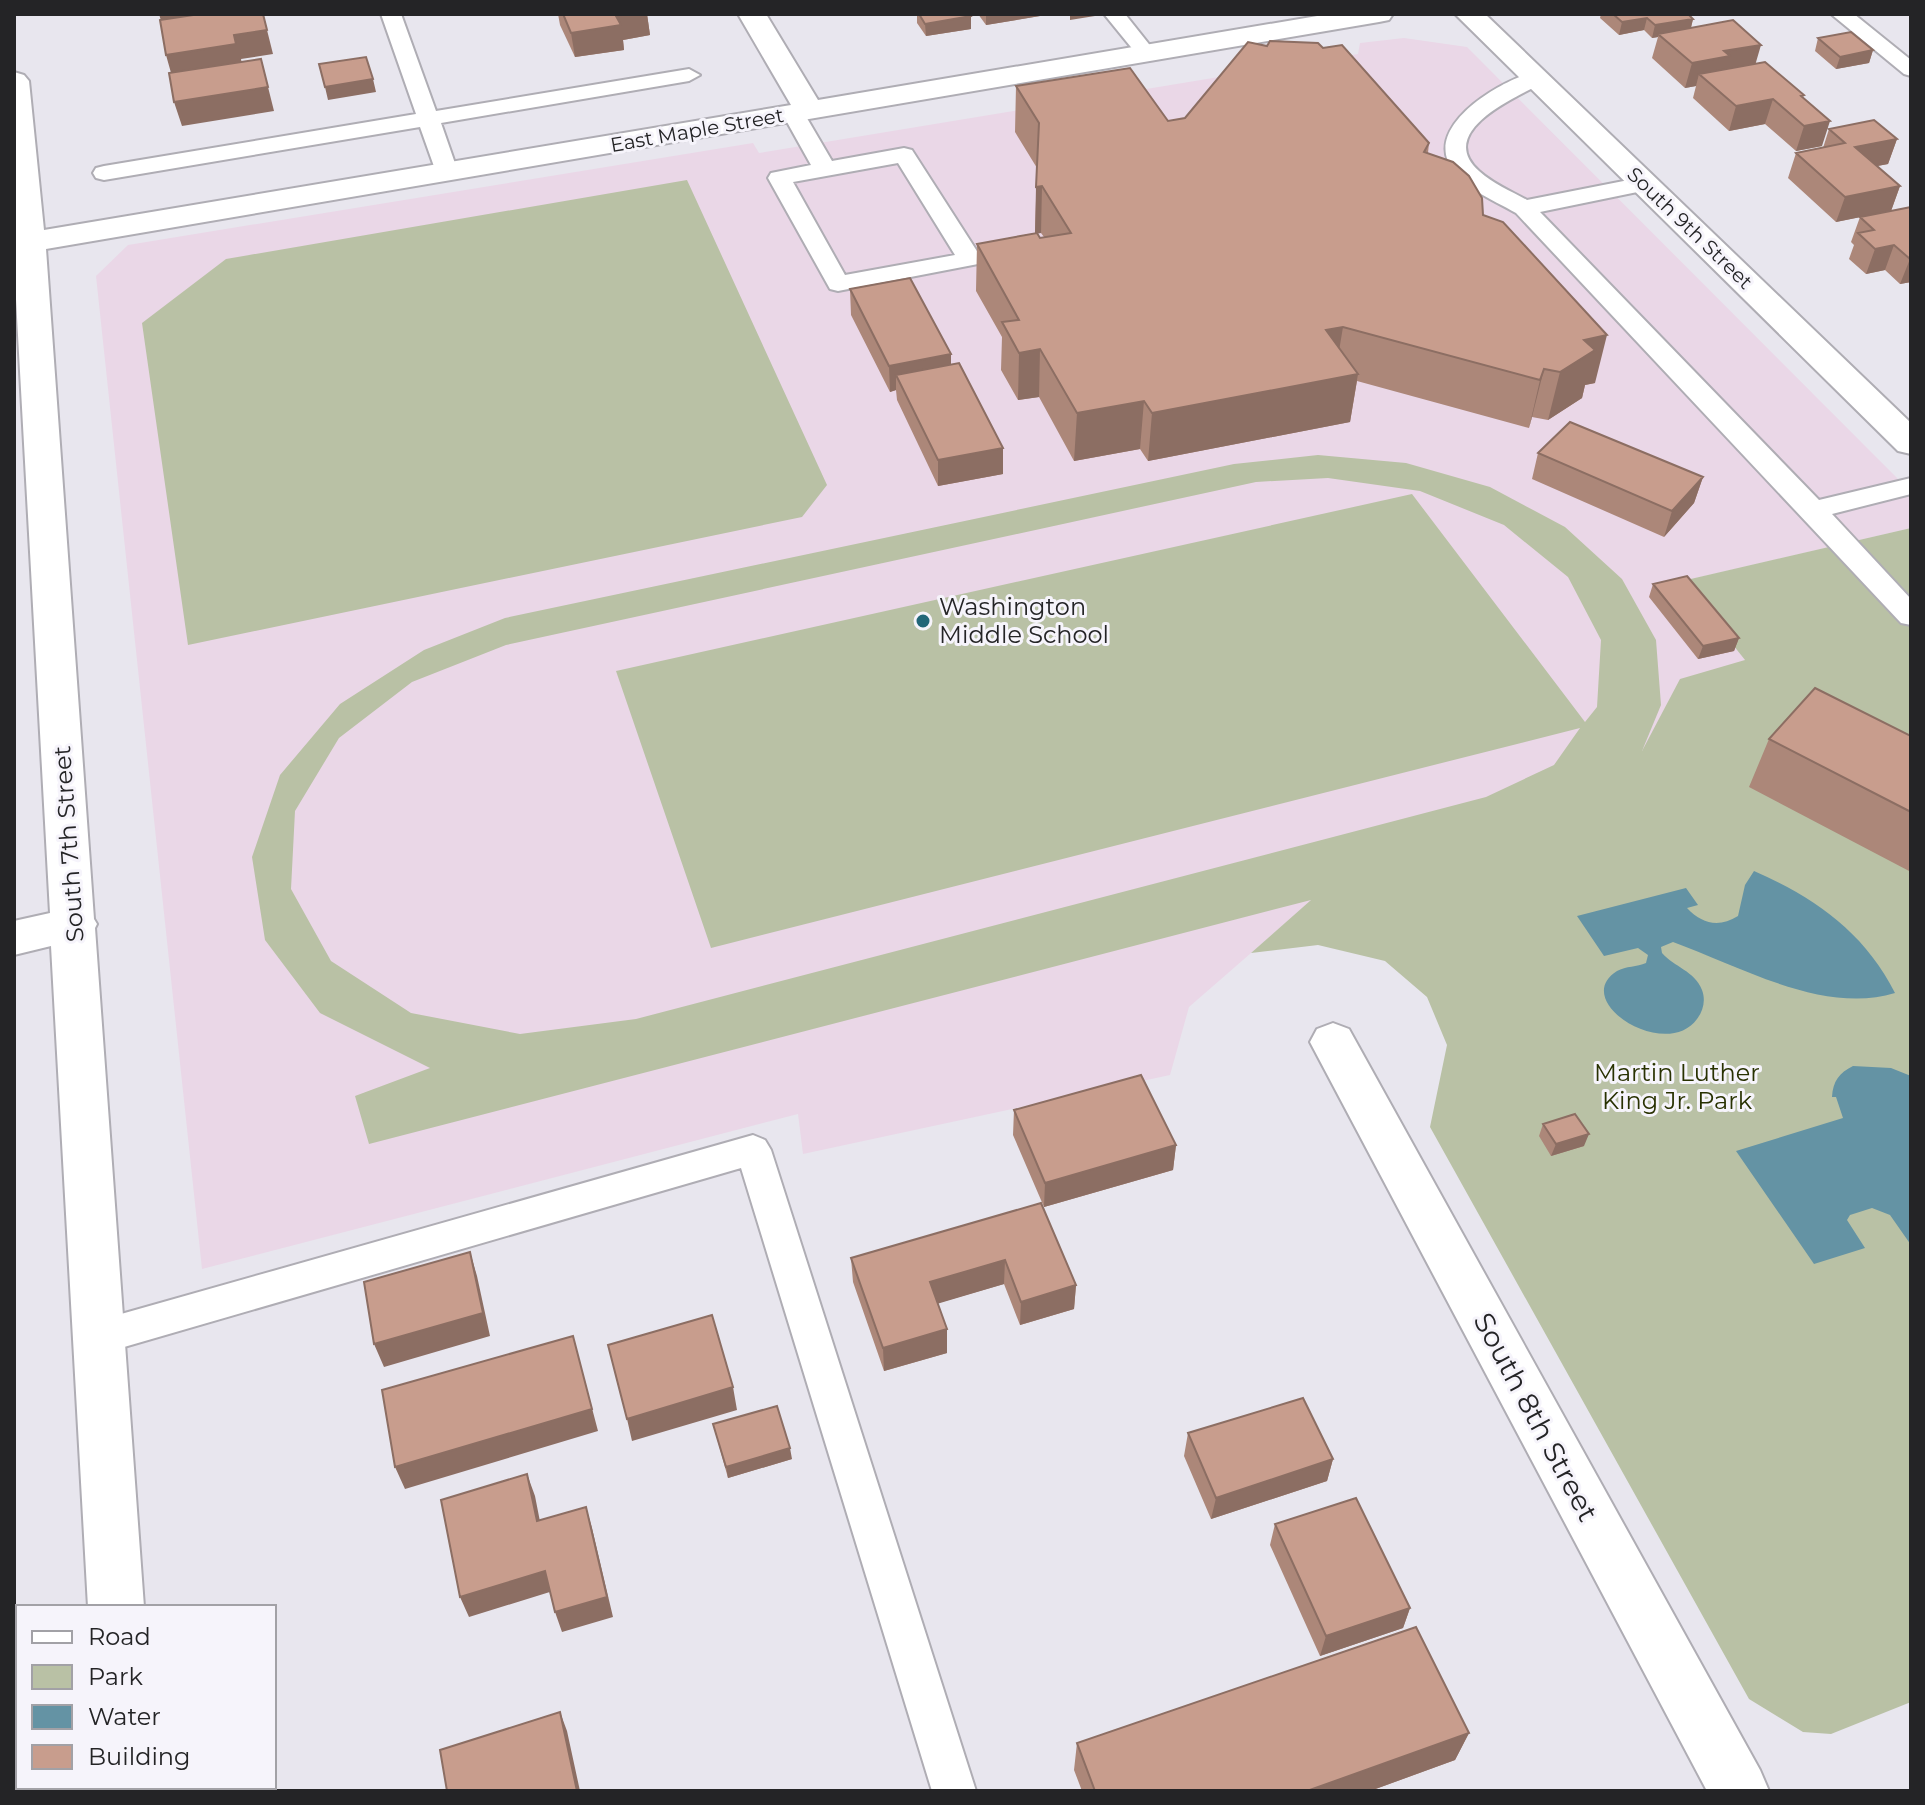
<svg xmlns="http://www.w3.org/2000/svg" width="1925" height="1805" font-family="Montserrat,sans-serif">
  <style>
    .education { fill: #ead7e7 }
    .green { fill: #b9c1a5; fill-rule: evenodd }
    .water { fill: #6493a4 }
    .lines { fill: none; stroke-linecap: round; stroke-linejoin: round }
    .service-casing { stroke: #afadb4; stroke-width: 4 }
    .minor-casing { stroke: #afadb4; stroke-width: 4 }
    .service { fill: #fff; fill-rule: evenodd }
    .minor { fill: #fff; fill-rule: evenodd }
    .wall { fill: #ac8779; fill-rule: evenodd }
    .shaded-wall { fill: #8c6e63 }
    .building { fill: #c89d8d; stroke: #8c6e63; stroke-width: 2 }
    .poi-dot { fill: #226678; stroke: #f6f4fb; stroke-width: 3 }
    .labels { text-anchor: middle; stroke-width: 6; stroke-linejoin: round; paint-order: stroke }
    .far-street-label { font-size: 20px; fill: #242426; stroke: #f6f4fb }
    .poi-label { font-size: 24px; fill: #242426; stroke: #f6f4fb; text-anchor: start }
    .street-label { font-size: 24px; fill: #242426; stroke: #f6f4fb }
    .park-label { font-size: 24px; fill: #283101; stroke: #f6f4fb }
    .near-street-label { font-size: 28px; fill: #242426; stroke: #f6f4fb }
  </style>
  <rect width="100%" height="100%" fill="#e8e6ee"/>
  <path class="education" d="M1404,38L1467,47L1911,492V528L1683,581L1745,660L1634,767L1313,899L1189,1007L1170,1075L803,1154L798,1114L202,1269L96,276L128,245L753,143L759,153L1358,54L1360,43Z"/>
  <path class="green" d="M687,180L827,485L802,517L188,645L142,323L226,259Z
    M1318,455L1406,463L1490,487L1565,527L1622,579L1656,640L1661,705L1642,751L1680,679L1745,660L1682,581L1911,528V1702L1831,1734L1803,1732L1749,1699L1430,1127L1447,1045L1427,997L1385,961L1318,945L1251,953L1311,900L369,1144L355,1096L430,1068L320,1013L265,940L252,857L280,775L340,704L424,650L505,618L1234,464ZM1328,478L1420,491L1504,525L1568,577L1601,640L1597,707L1585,722L1412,494L616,671L711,948L1580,728L1554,765L1486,797L636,1019L520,1034L411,1013L331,961L291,889L295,811L339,738L412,682L506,645L1256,482Z"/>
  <path class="water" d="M1754,871C1815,898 1864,932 1895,993C1824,1015 1739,966 1673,942L1661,947L1662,953C1674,967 1695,971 1702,990C1706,1001 1703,1011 1697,1019C1666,1062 1569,1001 1617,971C1626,966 1637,967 1646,963L1648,955L1638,948L1604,956L1577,916L1686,888L1698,905L1687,908C1702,924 1719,928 1738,916L1745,885Z
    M1853,1066L1891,1068L1911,1076V1245L1890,1215L1872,1208L1850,1215L1847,1220L1865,1248L1814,1264L1736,1151L1843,1118L1836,1097H1832C1833,1081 1839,1073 1853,1066Z"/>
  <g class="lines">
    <g class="service-casing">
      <path id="service" d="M381,14H401L436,111L689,69L700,75L689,81L441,123L458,172L455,177H439L436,172L420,127L104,180L96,178L93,173L96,168L104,166L416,114Z
        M1104,14H1125L1156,53L1153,57H1139Z
        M1831,14H1854L1911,60V76L1904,74Z
        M1535,72L1546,78L1543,83C1515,97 1435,132 1479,171C1493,184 1511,191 1527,200L1644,177L1652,179L1655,184L1652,189L1540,212L1819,500L1911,478V494L1832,514L1911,599V625L1901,623L1516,213C1492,199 1459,187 1448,161C1431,121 1504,79 1535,72Z
        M793,106L801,108L832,161L904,148L912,150L982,259L978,264L838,291L830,289L768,178L771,173L811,165L782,113ZM898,163L955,255L845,275L793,182Z
        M753,1135L765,1140L771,1150L976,1791H932L741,1168L100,1354L87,1349L81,1337L87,1325L100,1320Z"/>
    </g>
    <g class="minor-casing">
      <path id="minor" d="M738,14H766L818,100L1329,14H1393L1389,20L1379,22L46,249L94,919L97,924L95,928L144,1607H88L51,946L14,955V921L50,913L14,263V72L24,75L29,81L44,230L791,105Z
        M1455,14H1485L1911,423V454L1898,451Z
        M1333,1023L1349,1029L1760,1770L1769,1791H1707L1310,1042L1317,1029Z
        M97,1787H157L158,1791H98Z"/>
    </g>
    <use href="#service" class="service"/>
    <use href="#minor" class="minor"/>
  </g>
  <path class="wall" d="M558,14H647L650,35L623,40L624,50L575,57L560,25Z
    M917,14H970L971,16V29L926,36L917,23Z
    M978,14H1052L986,25Z
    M1601,14H1688L1693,19L1691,28L1756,63L1804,95L1803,98L1822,146L1796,151L1765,124L1729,131L1693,98L1696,86L1685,88L1652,58L1658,37L1652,38L1644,30L1619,35L1600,18Z
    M1818,38L1873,50L1869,63L1836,69L1815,51Z
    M1267,46L1323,48L1429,143L1428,153L1483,215L1595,383L1585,385L1582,398L1548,420L1532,417L1529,428L1357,381L1350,422L1148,461L1140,449L1074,461L1039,397L1018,400L1001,370L1002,337L976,291L977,244L1035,233L1037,168L1015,132L1016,86L1168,121L1185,118ZM1037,233H1041L1044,237L1040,238Z
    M1829,129L1897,139L1888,164L1877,166L1900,186L1891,211L1911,207V282L1900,284L1885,270L1866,274L1849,259L1854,245L1851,242L1860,217L1836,222L1788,178L1796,153L1823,148Z
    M850,289L951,365L1003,448V474L938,486L897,400L896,390L890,392L851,315Z
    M1538,453L1703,477L1694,503L1664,537L1532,479Z
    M1653,584L1739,638L1734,651L1698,659L1649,597Z
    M1911,736V872L1749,787L1769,739Z
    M1014,1110L1176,1145L1173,1170L1044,1207L1013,1135Z
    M1543,1124L1584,1146L1551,1156L1539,1136Z
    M1041,1203L1076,1285L1074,1309L1020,1325L1004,1284L938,1303L947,1353L884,1371L853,1282L851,1258Z
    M713,1424L792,1459L728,1478Z
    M1188,1433L1333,1459L1327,1481L1211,1519L1184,1456Z
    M1275,1524L1410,1608L1403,1628L1320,1656L1270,1545Z
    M1469,1733L1455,1760L1370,1791H1082L1074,1770L1077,1743Z"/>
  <path class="shaded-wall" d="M159,14H237L165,34Z
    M628,14H647L650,35L623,40L624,50L575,57L571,33L616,16Z
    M986,14H1052L986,25Z
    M1070,14H1095V16L1070,20Z
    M971,16V29L926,36L925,24Z
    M1647,18L1644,30L1619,35L1622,22Z
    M1693,19L1690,31L1658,34V37L1652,38L1655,25Z
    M267,30L273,54L241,59L243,69L173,80L166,55L234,35Z
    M1761,45L1754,69L1699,74L1696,86L1685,88L1692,63L1724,51Z
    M1873,50L1869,63L1836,69L1840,57Z
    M261,59L274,111L182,126L174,102Z
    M373,79L376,92L328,100L325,87Z
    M1773,99L1765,124L1729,131L1736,106Z
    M1830,121L1822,146L1796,151L1804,126Z
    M1897,139L1888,164L1846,172L1855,147Z
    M1042,186L1041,233L1035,234L1036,187Z
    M1900,186L1891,211L1836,222L1845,197Z
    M1894,245L1885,270L1866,274L1875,249Z
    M1911,258V282L1900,284L1910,259Z
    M1343,327L1335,375L1326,330Z
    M1607,335L1595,383L1585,385L1582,398L1548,420L1560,372L1584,340Z
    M1040,349L1039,397L1018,400L1019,353Z
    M951,354V380L896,375V390L890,392L889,366Z
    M1544,369L1532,417L1529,428L1540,380Z
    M1358,374L1350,422L1148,461L1152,413Z
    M1144,401L1140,449L1074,461L1077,413Z
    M1003,448V474L938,486V460Z
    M1703,477L1694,503L1664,537L1672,511Z
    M1739,638L1734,651L1698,659L1703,646Z
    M1589,1134L1584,1146L1551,1156L1556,1144Z
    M1176,1145L1173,1170L1044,1207L1045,1183Z
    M470,1252L477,1276L490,1336L384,1367L374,1344Z
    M1005,1260L1004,1284L930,1306V1282Z
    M1076,1285L1074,1309L1020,1325L1021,1302Z
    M947,1329V1353L884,1371L883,1348Z
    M573,1336L598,1431L405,1489L395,1467Z
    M733,1387L737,1410L632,1441L627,1419Z
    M790,1448L792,1459L728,1478L726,1467Z
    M1333,1459L1327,1481L1211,1519L1216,1498Z
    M527,1474L535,1496L544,1542L537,1521Z
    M586,1507L592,1528L613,1617L562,1632L555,1612Z
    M545,1571L553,1591L469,1617L460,1597Z
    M1410,1608L1403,1628L1320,1656L1326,1636Z
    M560,1712L567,1731L580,1791H577Z
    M1469,1733L1455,1760L1370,1791H1307Z"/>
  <path class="building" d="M200,14H263L267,30L234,35L236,44L166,55L160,20Z
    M563,14H628L616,16L621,25L571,33Z
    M919,14H970L971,16L925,24Z
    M1613,14H1688L1693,19L1655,25L1647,18L1622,22Z
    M1733,20L1761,45L1724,51L1730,56L1692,63L1658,34Z
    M1851,32L1873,50L1840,57L1818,38Z
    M1270,41L1318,43L1323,48L1342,45L1429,143L1424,152L1453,162L1469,176L1482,198L1483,215L1503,222L1607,335L1584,340L1595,350L1560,372L1544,369L1540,380L1343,327L1326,330L1358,374L1152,413L1144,401L1077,413L1040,349L1019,353L1002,322L1019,320L977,244L1037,233L1040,238L1071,233L1042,186L1036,187L1039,123L1016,86L1130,68L1168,121L1185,118L1248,42L1267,46Z
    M366,57L373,79L325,87L319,64Z
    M261,59L268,87L174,102L169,73Z
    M1765,62L1804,95L1801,96L1830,121L1804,126L1773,99L1736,106L1699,74Z
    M1874,120L1897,139L1855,147L1900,186L1845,197L1796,153L1845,143L1829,129Z
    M1911,207V258L1910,259L1894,245L1875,249L1858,233L1874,230L1860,217Z
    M910,278L951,354L889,366L850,289Z
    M959,363L1003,448L938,460L896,375Z
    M1570,422L1703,477L1672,511L1538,453Z
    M1687,576L1739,638L1703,646L1653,584Z
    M1815,688L1911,736V812L1769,739Z
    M1141,1075L1176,1145L1045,1183L1014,1110Z
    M1575,1114L1589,1134L1556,1144L1543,1124Z
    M1041,1203L1076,1285L1021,1302L1005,1260L930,1282L947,1329L883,1348L851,1258Z
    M470,1252L483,1313L374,1344L364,1282Z
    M712,1315L733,1387L627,1419L608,1345Z
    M573,1336L592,1409L395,1467L382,1390Z
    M1303,1398L1333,1459L1216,1498L1188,1433Z
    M777,1406L790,1448L726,1467L713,1424Z
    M527,1474L537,1521L586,1507L607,1597L555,1612L545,1571L460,1597L441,1500Z
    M1356,1498L1410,1608L1326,1636L1275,1524Z
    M1416,1627L1469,1733L1307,1791H1095L1077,1743Z
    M560,1712L577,1791H447L440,1750Z"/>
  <circle class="poi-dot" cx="923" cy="621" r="8"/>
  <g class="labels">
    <g class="far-street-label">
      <text transform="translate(697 130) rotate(-10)" y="7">East Maple Street</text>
      <text transform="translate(1690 228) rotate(44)" y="7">South 9th Street</text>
    </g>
    <g class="poi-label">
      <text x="939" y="615">Washington<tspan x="939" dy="28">Middle School</tspan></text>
    </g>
    <g class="street-label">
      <text transform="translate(69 844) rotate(-94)" y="8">South 7th Street</text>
    </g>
    <g class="park-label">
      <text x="1677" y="1081">Martin Luther<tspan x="1677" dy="28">King Jr. Park</tspan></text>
    </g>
    <g class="near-street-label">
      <text transform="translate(1536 1417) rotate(62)" y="10">South 8th Street</text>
    </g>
  </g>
  <rect width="1925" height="1805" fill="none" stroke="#242426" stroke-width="32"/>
  <rect x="16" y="1605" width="260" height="184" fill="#f6f4fb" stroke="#a2a1a6" stroke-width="2"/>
  <rect x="32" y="1631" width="40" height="12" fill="#ffffff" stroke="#a2a1a6" stroke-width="2"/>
  <text x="88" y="1645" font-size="24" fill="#242426">Road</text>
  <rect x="32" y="1665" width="40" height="24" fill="#b9c1a5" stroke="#a2a1a6" stroke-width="2"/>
  <text x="88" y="1685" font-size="24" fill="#242426">Park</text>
  <rect x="32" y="1705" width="40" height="24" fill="#6493a4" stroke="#a2a1a6" stroke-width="2"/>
  <text x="88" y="1725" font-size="24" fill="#242426">Water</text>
  <rect x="32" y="1745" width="40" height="24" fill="#c89d8d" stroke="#a2a1a6" stroke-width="2"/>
  <text x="88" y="1765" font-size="24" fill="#242426">Building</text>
</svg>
